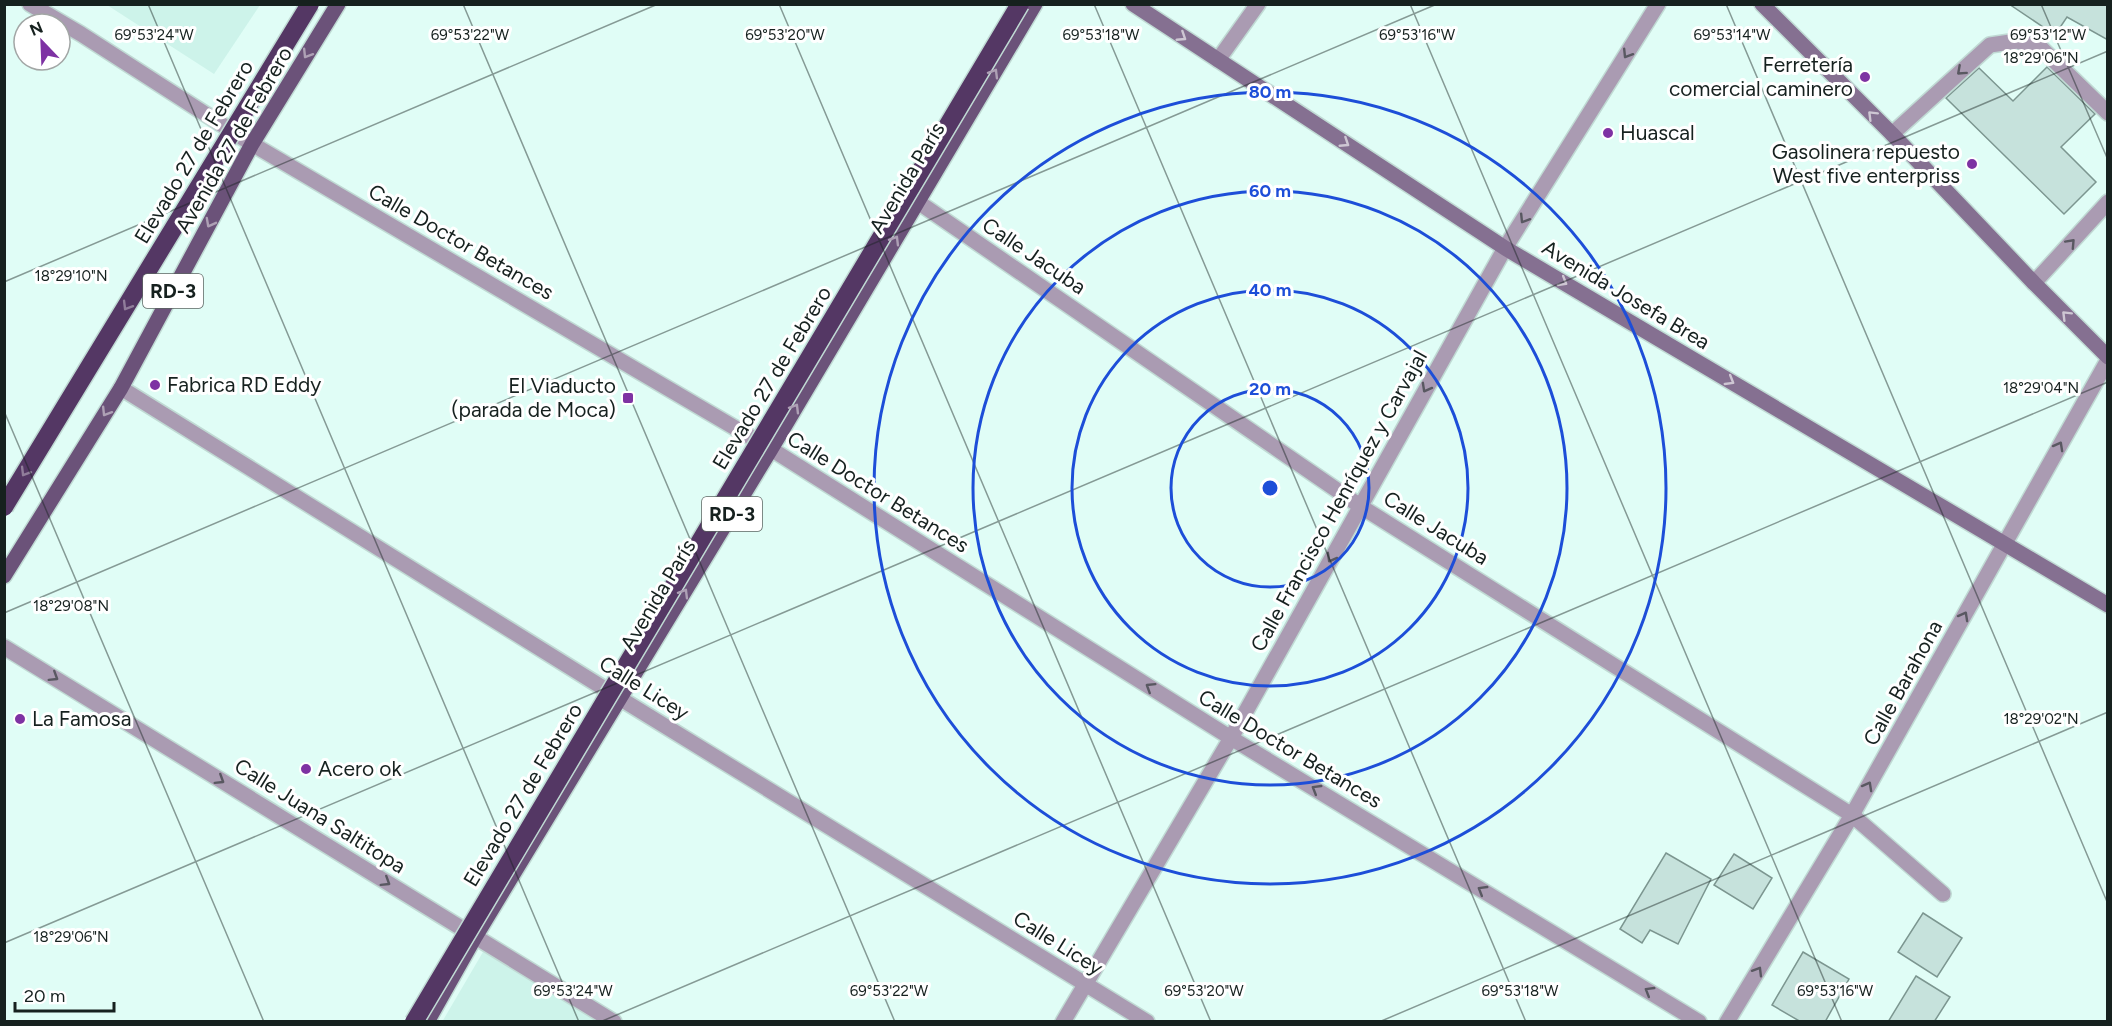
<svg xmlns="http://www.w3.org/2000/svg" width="2112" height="1026" font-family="Figtree,sans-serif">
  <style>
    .built { fill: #cdf3ea }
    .building { fill: #c6e2dc; stroke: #7c9690; stroke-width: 1.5 }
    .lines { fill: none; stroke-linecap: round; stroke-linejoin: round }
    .lane-casing { stroke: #c0dad4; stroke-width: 18 }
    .street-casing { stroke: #c0dad4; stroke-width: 18 }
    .secondary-casing { stroke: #c0dad4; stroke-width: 18 }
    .primary-casing { stroke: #c0dad4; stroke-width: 18 }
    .lane { stroke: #aa9bb2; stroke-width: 15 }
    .street { stroke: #aa9bb2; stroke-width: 15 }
    .secondary { stroke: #857091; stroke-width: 15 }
    .primary { stroke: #6b5279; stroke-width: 15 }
    .highway-bridge-casing { stroke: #c0dad4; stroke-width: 21; stroke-linecap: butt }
    .highway-bridge { stroke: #543764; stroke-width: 18 }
    .oneway { stroke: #cec6d3 }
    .oneway2 { stroke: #aea0b5 }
    .oneway3 { stroke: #595861 }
    .oneway4 { stroke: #907d9a }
    .ticks { fill: none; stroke: #16211f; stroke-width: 1.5; stroke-opacity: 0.45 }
    .ring { fill: none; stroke: #1d4ed8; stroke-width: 3 }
    .poi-dot { fill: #7e32a3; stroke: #fff; stroke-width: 2 }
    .labels { text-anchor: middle; stroke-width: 6; stroke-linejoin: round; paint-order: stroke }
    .shield { fill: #fff; stroke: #5c6462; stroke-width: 1.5 }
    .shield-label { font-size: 20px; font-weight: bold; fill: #16211f }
    .poi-label { font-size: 21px; fill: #16211f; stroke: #fff; text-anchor: start }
    .street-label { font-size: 21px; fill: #16211f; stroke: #fff }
    .ticks-label { font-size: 15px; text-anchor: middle; fill: #16211f; stroke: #fff; stroke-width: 6; stroke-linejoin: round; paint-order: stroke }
    .centre { fill: #1d4ed8; stroke: #fff; stroke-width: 3 }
    .ring-label { font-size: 18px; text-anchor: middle; font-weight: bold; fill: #1d4ed8; stroke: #fff; stroke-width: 6; stroke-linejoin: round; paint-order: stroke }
  </style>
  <rect width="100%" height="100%" fill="#e0fdf6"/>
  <path class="built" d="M107,5H260L214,74Z
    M483,952L602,1021L442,1022Z"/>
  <path class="building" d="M2009,4H2108V40L2067,17L2055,35Z
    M2047,67L2095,114L2061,147L2096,182L2064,214L1946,98L1979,68L2013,101Z
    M1666,853L1711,879L1678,944L1650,930L1642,943L1620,929Z
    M1734,854L1772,878L1753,909L1714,885Z
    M1923,913L1962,938L1937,977L1898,952Z
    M1803,952L1849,979L1825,1022H1801L1772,1005Z
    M1916,976L1950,997L1934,1022H1888Z"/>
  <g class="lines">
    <g class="lane-casing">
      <path id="lane" d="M1218,60L1258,4
        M1892,134L1990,45L2017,41L2041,48L2108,113
        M2034,283L2108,202
        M1852,815L1943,894"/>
    </g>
    <g class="street-casing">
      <path id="street" d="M30,4L81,34L252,144L771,449L1231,738L1699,1022
        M918,202L1360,506L1852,815
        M121,388L621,699L1147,1022
        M4,647L614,1022
        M1063,1022L1231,738L1505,248L1658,4
        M1727,1022L1852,815L2108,360"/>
    </g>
    <g class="secondary-casing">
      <path id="secondary" d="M1133,4L1505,248L2108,605
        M1762,4L1892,134L2034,283L2108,357"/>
    </g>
    <g class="primary-casing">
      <path id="primary" d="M4,576L121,388L252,144L338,4
        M427,1022L475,937L771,449L1035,4"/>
    </g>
    <use href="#lane" class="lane"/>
    <use href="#street" class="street"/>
    <use href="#secondary" class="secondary"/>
    <use href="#primary" class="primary"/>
    <g class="highway-bridge-casing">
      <path id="highway-bridge" d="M4,507L310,4
        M414,1022L1020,4"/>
    </g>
    <use href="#highway-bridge" class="highway-bridge"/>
  </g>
  <defs><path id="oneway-chevron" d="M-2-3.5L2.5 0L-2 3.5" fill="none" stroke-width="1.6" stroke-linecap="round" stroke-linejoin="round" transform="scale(1.5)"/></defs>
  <g class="oneway">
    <use href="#oneway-chevron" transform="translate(1182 37) rotate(33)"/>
    <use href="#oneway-chevron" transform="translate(1872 115) rotate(-135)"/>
    <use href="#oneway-chevron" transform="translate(1345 143) rotate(33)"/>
    <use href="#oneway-chevron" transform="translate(1563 282) rotate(31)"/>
    <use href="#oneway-chevron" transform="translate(2066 315) rotate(-135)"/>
    <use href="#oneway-chevron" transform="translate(1730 381) rotate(31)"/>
  </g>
  <g class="oneway2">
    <use href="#oneway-chevron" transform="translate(307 54) rotate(122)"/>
    <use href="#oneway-chevron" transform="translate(994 73) rotate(-59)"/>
    <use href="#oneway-chevron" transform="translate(210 223) rotate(118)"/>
    <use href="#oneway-chevron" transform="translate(895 240) rotate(-59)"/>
    <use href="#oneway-chevron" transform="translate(795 408) rotate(-59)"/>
    <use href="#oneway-chevron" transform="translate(106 412) rotate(122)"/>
    <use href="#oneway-chevron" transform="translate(684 593) rotate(-59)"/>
  </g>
  <g class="oneway3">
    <use href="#oneway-chevron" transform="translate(1627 54) rotate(122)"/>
    <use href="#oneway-chevron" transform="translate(1961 71) rotate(138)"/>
    <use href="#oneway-chevron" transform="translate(1524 219) rotate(122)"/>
    <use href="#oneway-chevron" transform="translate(2071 243) rotate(-47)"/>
    <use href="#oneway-chevron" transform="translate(1426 388) rotate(119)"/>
    <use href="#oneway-chevron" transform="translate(2059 446) rotate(-61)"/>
    <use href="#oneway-chevron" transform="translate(1331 558) rotate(119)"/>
    <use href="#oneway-chevron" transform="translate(1964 616) rotate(-61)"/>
    <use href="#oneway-chevron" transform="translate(54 677) rotate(32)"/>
    <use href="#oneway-chevron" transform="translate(1150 687) rotate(-148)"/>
    <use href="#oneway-chevron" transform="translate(220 780) rotate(32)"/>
    <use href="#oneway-chevron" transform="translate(1868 786) rotate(-61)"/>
    <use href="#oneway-chevron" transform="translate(1316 789) rotate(-149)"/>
    <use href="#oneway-chevron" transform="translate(386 882) rotate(32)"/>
    <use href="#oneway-chevron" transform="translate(1482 890) rotate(-149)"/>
    <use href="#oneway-chevron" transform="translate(1758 971) rotate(-59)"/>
    <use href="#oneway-chevron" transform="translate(1649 991) rotate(-149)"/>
  </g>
  <g class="oneway4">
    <use href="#oneway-chevron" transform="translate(127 306) rotate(121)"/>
    <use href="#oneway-chevron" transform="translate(25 472) rotate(121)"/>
  </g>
  <path class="ticks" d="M148,4L579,1022M463,4L895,1022M779,4L1211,1022M1094,4L1526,1022M1410,4L1842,1022M1726,4L2108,904M2041,4L2108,160M4,282L658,4M4,411L264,1022M4,613L1437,4M4,943L2108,51M600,1022L2108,382M1379,1022L2108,712"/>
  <g class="ring">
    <circle cx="1270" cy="488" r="99"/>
    <circle cx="1270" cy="488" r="198"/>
    <circle cx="1270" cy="488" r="297"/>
    <circle cx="1270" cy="488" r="396"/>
  </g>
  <g class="poi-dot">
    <circle cx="1865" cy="77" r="6"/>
    <circle cx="1608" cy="133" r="6"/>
    <circle cx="1972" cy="164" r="6"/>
    <circle cx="155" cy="385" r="6"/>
    <rect x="622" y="392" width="12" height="12" rx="3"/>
    <circle cx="20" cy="719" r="6"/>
    <circle cx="306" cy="769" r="6"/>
  </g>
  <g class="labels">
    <g class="shield">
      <rect x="143" y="274" width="60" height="34" rx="4.5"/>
      <rect x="702" y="497" width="60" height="34" rx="4.5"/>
    </g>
    <g class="shield-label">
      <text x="173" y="298">RD-3</text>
      <text x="732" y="521">RD-3</text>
    </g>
    <g class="poi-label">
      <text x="1853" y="72" text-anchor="end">Ferretería<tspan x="1853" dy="24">comercial caminero</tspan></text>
      <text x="1620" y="140">Huascal</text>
      <text x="1960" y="159" text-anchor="end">Gasolinera repuesto<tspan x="1960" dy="24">West five enterpriss</tspan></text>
      <text x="167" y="392">Fabrica RD Eddy</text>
      <text x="616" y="393" text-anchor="end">El Viaducto<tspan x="616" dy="24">(parada de Moca)</tspan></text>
      <text x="32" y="726">La Famosa</text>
      <text x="318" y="776">Acero ok</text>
    </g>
    <g class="street-label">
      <text transform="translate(234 140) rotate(-60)" y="7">Avenida 27 de Febrero</text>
      <text transform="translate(194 152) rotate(-59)" y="7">Elevado 27 de Febrero</text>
      <text transform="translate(907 178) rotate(-59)" y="7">Avenida París</text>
      <text transform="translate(461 242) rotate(30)" y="7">Calle Doctor Betances</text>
      <text transform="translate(1034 256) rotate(34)" y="7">Calle Jacuba</text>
      <text transform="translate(1626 295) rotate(31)" y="7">Avenida Josefa Brea</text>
      <text transform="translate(772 378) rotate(-59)" y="7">Elevado 27 de Febrero</text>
      <text transform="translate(878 492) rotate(32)" y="7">Calle Doctor Betances</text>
      <text transform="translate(1339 501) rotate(-61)" y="7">Calle Francisco Henríquez y Carvajal</text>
      <text transform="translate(1436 528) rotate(32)" y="7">Calle Jacuba</text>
      <text transform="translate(658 595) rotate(-59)" y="7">Avenida París</text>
      <text transform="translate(1903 683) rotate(-61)" y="7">Calle Barahona</text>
      <text transform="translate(644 688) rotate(32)" y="7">Calle Licey</text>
      <text transform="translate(1290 749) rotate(31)" y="7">Calle Doctor Betances</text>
      <text transform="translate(523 795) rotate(-59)" y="7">Elevado 27 de Febrero</text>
      <text transform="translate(320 816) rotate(32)" y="7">Calle Juana Saltitopa</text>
      <text transform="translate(1058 943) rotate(32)" y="7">Calle Licey</text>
    </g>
  </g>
  <g class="ticks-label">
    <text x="154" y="40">69°53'24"W</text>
    <text x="470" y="40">69°53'22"W</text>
    <text x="785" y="40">69°53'20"W</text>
    <text x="1101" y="40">69°53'18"W</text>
    <text x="1417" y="40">69°53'16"W</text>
    <text x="1732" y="40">69°53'14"W</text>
    <text x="2048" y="40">69°53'12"W</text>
    <text x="2041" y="63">18°29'06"N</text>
    <text x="71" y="281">18°29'10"N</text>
    <text x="2041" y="393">18°29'04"N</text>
    <text x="71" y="611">18°29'08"N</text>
    <text x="2041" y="724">18°29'02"N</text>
    <text x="71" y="942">18°29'06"N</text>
    <text x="573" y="996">69°53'24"W</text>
    <text x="889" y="996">69°53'22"W</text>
    <text x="1204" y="996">69°53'20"W</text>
    <text x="1520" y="996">69°53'18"W</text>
    <text x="1835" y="996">69°53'16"W</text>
  </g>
  <circle cx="1270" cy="488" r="9" class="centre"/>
  <g class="ring-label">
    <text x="1270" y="98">80 m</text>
    <text x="1270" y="197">60 m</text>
    <text x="1270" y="296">40 m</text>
    <text x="1270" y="395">20 m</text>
  </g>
  <rect width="2112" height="1026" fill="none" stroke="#16211f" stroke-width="12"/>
  <g transform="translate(42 42) rotate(337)"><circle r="28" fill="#ffffff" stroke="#a2a6a5" stroke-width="1.5"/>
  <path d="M0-4.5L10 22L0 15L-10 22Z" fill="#7e32a3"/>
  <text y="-9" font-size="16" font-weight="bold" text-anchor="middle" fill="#16211f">N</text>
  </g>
  <path d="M15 1002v9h99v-9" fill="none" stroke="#16211f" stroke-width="3"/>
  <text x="24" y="1002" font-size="18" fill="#16211f" stroke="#ffffff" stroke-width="4.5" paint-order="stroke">20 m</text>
</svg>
